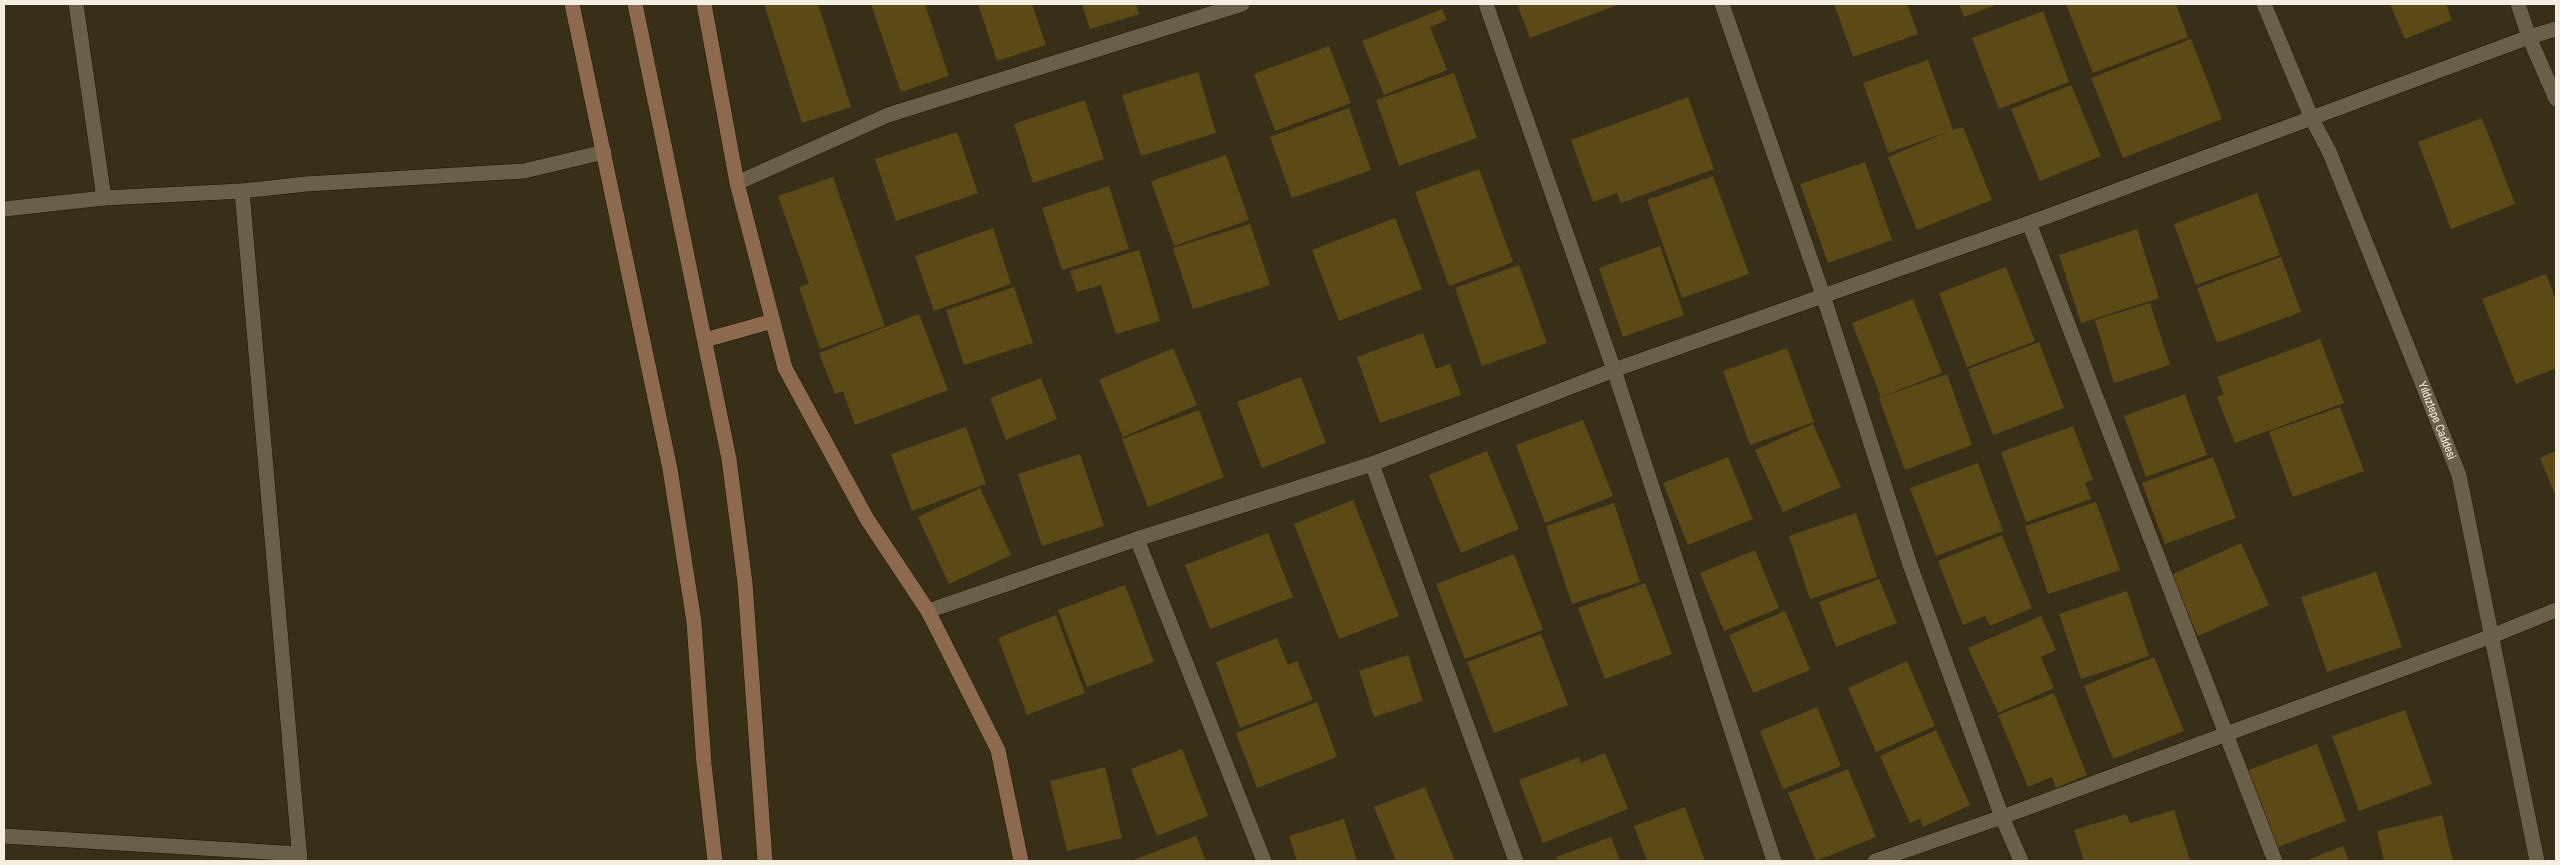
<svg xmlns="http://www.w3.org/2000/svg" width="2560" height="865" font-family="'Archivo Narrow',sans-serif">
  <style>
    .building { fill: #5c4a16 }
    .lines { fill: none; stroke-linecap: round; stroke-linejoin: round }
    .minor-casing { stroke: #1f1702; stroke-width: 16 }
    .secondary-casing { stroke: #1f1702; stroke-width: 16 }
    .minor { stroke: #6a6048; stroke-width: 15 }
    .secondary { stroke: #8d6a4d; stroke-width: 15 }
    .labels { text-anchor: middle; stroke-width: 4; stroke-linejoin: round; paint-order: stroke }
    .street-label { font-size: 12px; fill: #f4eee0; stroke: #1c180e }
  </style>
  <rect width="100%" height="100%" fill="#382f18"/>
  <path class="building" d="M764,4H818L851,107L802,123Z
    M871,4H925L949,76L901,92Z
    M978,4H1032L1046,45L997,61Z
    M1082,4H1136L1139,14L1090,29Z
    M1517,4H1620L1530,38Z
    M1834,4H1907L1918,34L1853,57Z
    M1959,4H1998L1964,17Z
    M2066,4H2176L2188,37L2093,73Z
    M2390,4H2446L2452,20L2405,39Z
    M1442,9L1447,20L1430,27L1447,70L1384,95L1362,41Z
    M2043,11L2069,82L1999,109L1972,38Z
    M2191,39L2222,119L2123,158L2091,78Z
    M1329,46L1351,103L1275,131L1254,74Z
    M1928,60L1953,130L1963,127L1992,200L1917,230L1888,157L1950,131L1888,153L1863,83Z
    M1198,72L1216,133L1141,156L1122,95Z
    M1454,73L1477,138L1399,166L1376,100Z
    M2071,85L2101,156L2040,181L2011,109Z
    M1688,97L1714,169L1621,203L1617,193L1593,202L1571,140Z
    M1085,100L1104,159L1033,183L1014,124Z
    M1349,108L1371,170L1292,198L1270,137Z
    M2482,118L2515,204L2451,229L2418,142Z
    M957,132L978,193L896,221L875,159Z
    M1226,155L1249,220L1174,246L1151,181Z
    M1865,162L1892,240L1828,263L1800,184Z
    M1479,169L1513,262L1449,286L1415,192Z
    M1713,176L1749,274L1682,298L1647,200Z
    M833,177L885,326L820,349L799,287L809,284L778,196Z
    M1109,186L1129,249L1062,270L1042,208Z
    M2257,193L2280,255L2196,285L2174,224Z
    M1395,218L1422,289L1339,321L1312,250Z
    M1250,224L1270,285L1193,309L1173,248Z
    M993,228L1011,284L934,311L915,256Z
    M2137,229L2159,298L2081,323L2059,255Z
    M1660,246L1684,315L1623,337L1599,268Z
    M1139,250L1160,321L1116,334L1101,285L1077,292L1070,271Z
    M2281,257L2301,312L2217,343L2197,288Z
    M1519,265L1547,343L1482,366L1455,288Z
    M2006,267L2035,341L1967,367L1939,293Z
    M2546,274L2556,300V368L2516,384L2482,299Z
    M1014,287L1033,343L964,365L946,310Z
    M1913,299L1942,373L1881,397L1852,323Z
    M2150,303L2170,365L2114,383L2095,320Z
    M919,314L948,390L855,425L843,391L835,394L819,353Z
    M1423,333L1436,369L1450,364L1461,395L1380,423L1357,357Z
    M2320,339L2344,403L2235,443L2217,397L2224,394L2217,377Z
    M2039,342L2064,408L1993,435L1968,369Z
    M1173,348L1197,405L1123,437L1099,380Z
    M1787,348L1814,422L1750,445L1723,371Z
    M1947,374L1972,445L1905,470L1879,398Z
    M1301,377L1326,443L1262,468L1237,402Z
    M1041,378L1057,419L1006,440L990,398Z
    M2185,394L2207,455L2146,477L2124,416Z
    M2340,407L2364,471L2293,497L2269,432Z
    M1199,410L1224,477L1148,507L1122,439Z
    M1583,420L1613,496L1545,523L1516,445Z
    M1813,424L1841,487L1783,512L1755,450Z
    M2073,426L2093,480L2085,483L2091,499L2026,522L2001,452Z
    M966,427L986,484L912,511L891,454Z
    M1487,451L1519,529L1461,553L1429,475Z
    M2556,451V497L2540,458Z
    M1080,454L1104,526L1042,546L1018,474Z
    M1728,457L1753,519L1688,545L1663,483Z
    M2213,457L2236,518L2165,544L2142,483Z
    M1978,463L2003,531L1936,556L1910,488Z
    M980,488L1011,555L949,584L918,517Z
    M1353,500L1399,616L1339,639L1294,524Z
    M2096,502L2120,570L2048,594L2025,526Z
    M1614,503L1640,582L1572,604L1546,526Z
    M1856,513L1877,577L1810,599L1789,536Z
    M1268,533L1293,597L1210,629L1185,565Z
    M2002,535L2032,608L1990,626L1985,616L1963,625L1938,561Z
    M2241,543L2269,605L2198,636L2171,575Z
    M1755,550L1779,608L1724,631L1700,573Z
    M1514,554L1543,630L1465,659L1436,584Z
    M2376,572L2402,647L2327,672L2301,597Z
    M1879,579L1897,623L1836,647L1819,602Z
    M1645,583L1672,654L1605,679L1578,608Z
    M1125,585L1154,662L1087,687L1058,610Z
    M2127,591L2149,656L2081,679L2059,614Z
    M1785,611L1810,670L1753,693L1729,635Z
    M1056,615L1085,693L1027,715L998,638Z
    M2041,616L2056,650L2041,657L2054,688L1998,713L1968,648Z
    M1541,634L1568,705L1494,733L1467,662Z
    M1277,638L1288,665L1297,661L1313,700L1240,728L1216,662Z
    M1408,655L1423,701L1374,717L1359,671Z
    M2154,657L2184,731L2113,759L2084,686Z
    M1907,661L1935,726L1876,752L1848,688Z
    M2054,693L2087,775L2056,788L2052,777L2028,787L1998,715Z
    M1317,702L1337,757L1257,788L1236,733Z
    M1817,707L1841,766L1783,789L1760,731Z
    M2405,710L2432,784L2359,811L2332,736Z
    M1936,730L1970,805L1923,827L1920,819L1910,823L1880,756Z
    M2317,744L2346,821L2273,849L2243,772Z
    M1182,749L1208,816L1157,836L1131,769Z
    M1605,753L1628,809L1543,843L1519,780L1579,757L1581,763Z
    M1105,767L1122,838L1067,851L1050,781Z
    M1848,769L1876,837L1816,861L1788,793Z
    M1425,787L1455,861H1396L1374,807Z
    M1685,807L1705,861H1647L1634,826Z
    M2174,810L2190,861H2084L2074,830L2126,814L2130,823Z
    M2442,815L2453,861H2384L2377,831Z
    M1344,819L1357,861H1297L1289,836Z
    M1196,836L1206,861H1131Z
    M1611,837L1620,861H1558L1556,857Z
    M2343,846L2349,861H2305Z"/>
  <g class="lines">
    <g class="minor-casing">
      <g id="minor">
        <path d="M76,4L104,198"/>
        <path d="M1486,4L1614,370L1774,861"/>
        <path d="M1722,4L1823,295L1910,565L2002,817L2021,861"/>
        <path id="s1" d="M2264,4L2312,119L2329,151L2459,475L2537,861"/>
        <path d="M2518,4L2529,37L2556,99"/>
        <path d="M737,183L888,115L1242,4"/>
        <path d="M242,191L300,861"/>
        <path d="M4,209L104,198L242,191L306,184L524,171L604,152"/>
        <path d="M2029,223L2275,861"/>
        <path d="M1372,464L1516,861"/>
        <path d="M1137,539L1264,861"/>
        <path d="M928,611L1137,539L1372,464L1614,370L2029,223L2529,37L2556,29"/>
        <path d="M4,836L300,854"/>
        <path d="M1875,861L2002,817L2492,636L2556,610"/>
      </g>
    </g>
    <g class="secondary-casing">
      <path id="secondary" d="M572,4L670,469L694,622L704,764L715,861
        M635,4L729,459L745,583L765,861
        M704,4L737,183L785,368L867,519L928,611L998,750L1021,861
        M705,340L773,321"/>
    </g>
    <use href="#minor" class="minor"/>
    <use href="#secondary" class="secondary"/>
  </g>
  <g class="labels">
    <g class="street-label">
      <text dy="4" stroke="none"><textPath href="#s1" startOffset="451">Yıldıztepe Caddesi</textPath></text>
    </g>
  </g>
  <rect width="2560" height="865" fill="none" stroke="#f4eee0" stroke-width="10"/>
</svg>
